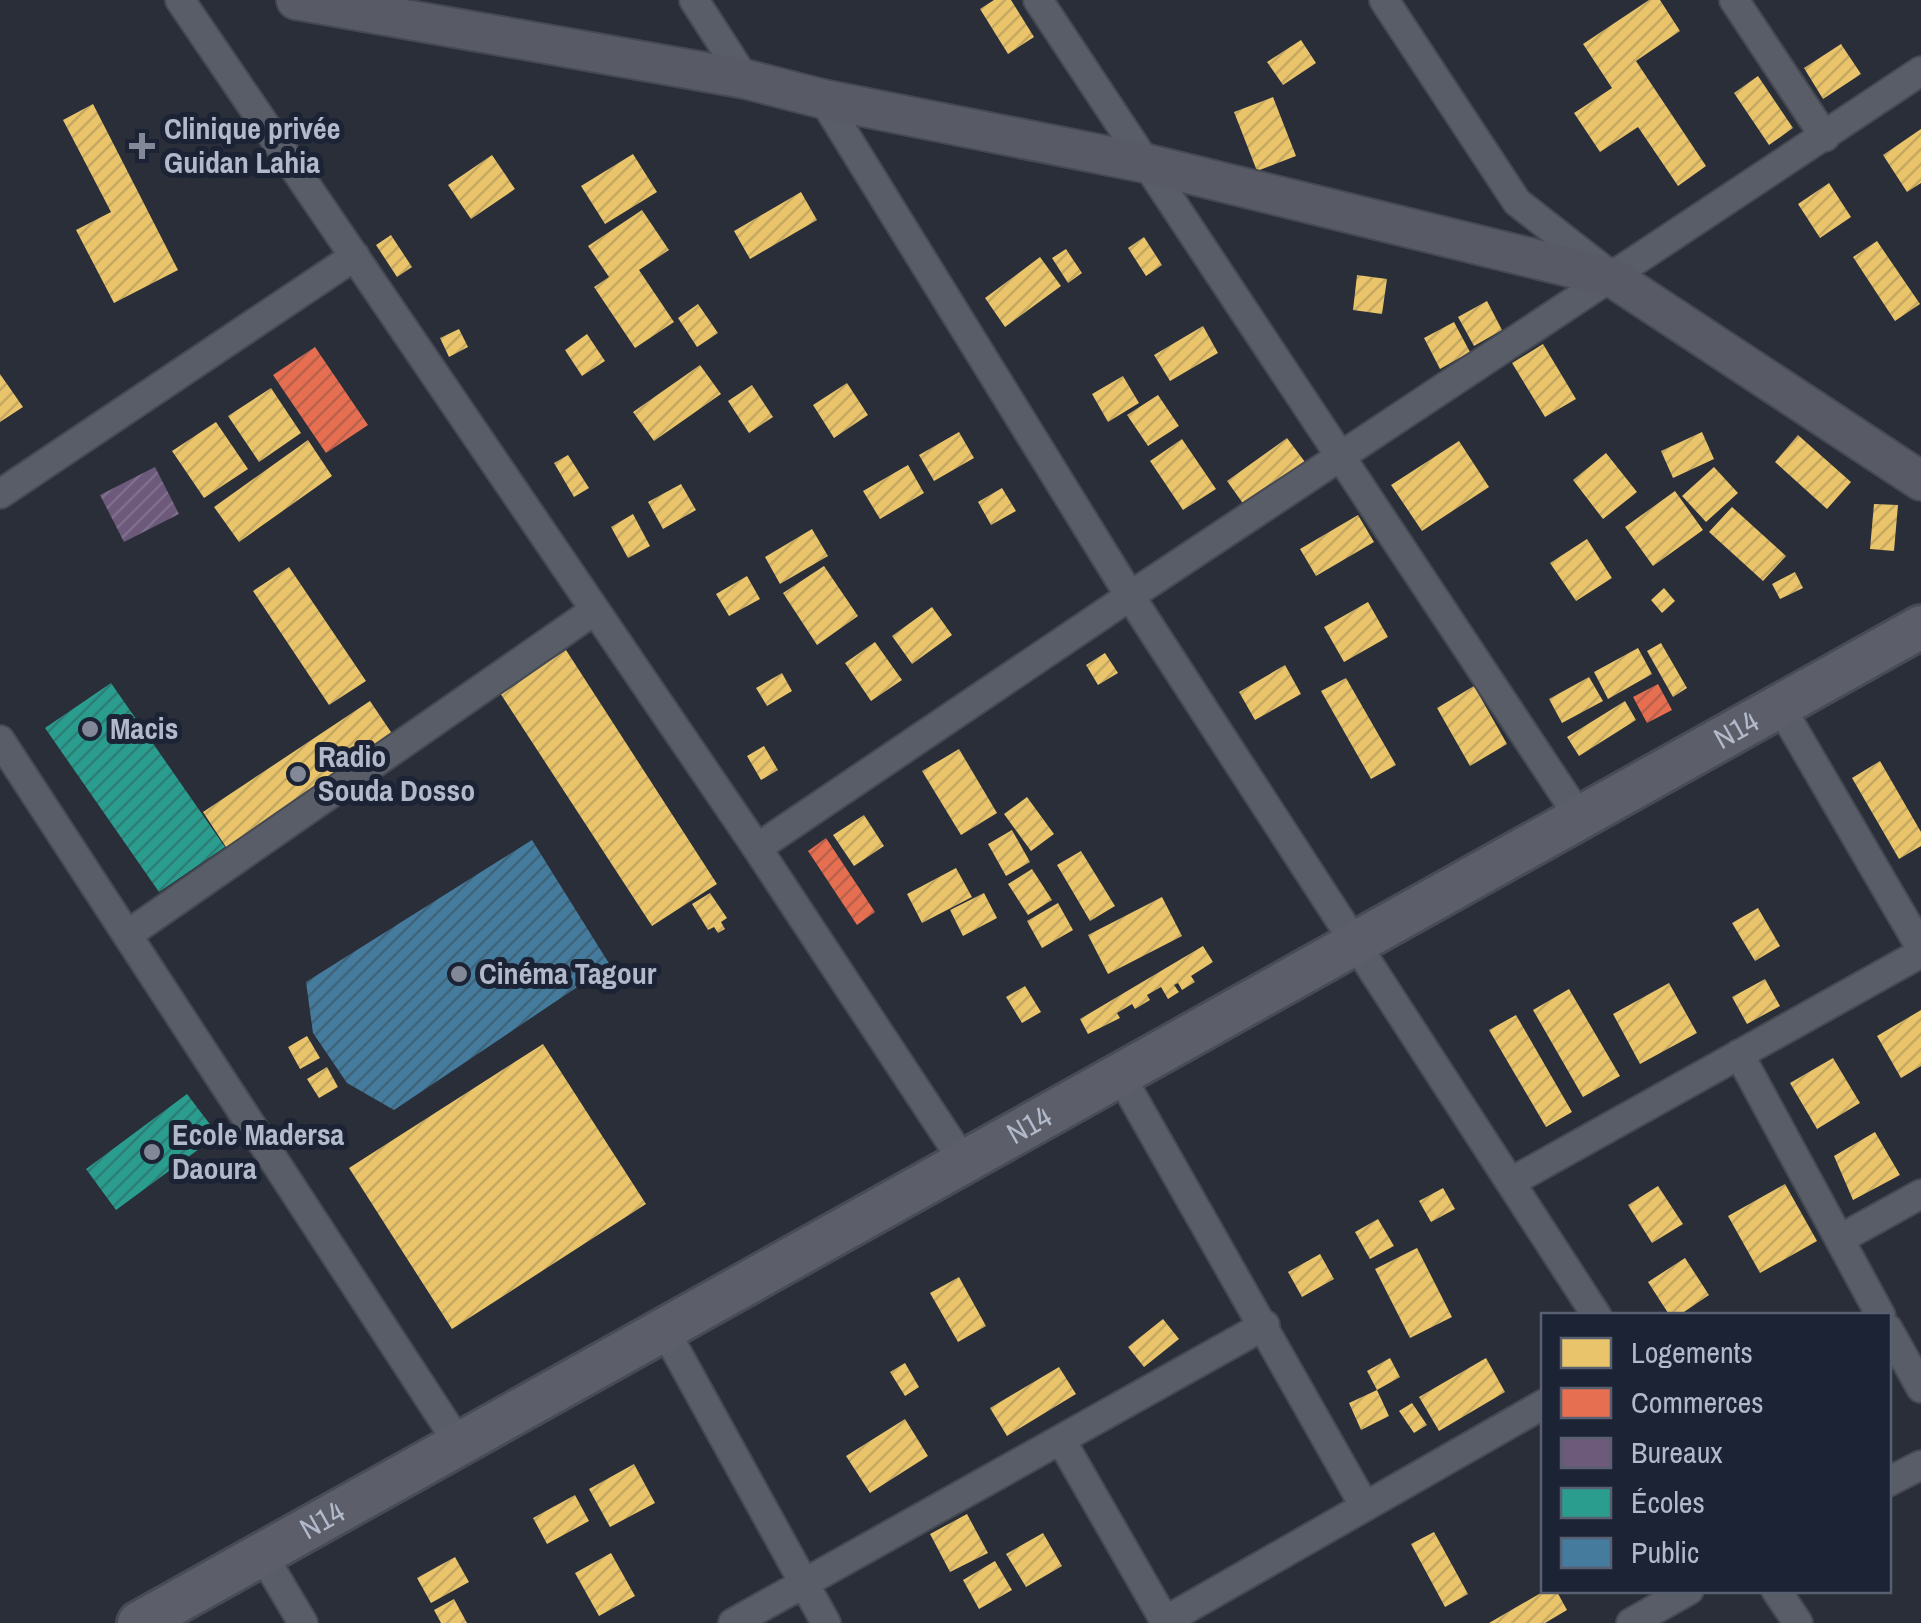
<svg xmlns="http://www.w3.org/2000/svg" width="1921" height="1623" font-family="'Archivo Narrow',sans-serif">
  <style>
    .homes { fill: url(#homes-hatch) }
    .shops { fill: url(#shops-hatch) }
    .offices { fill: url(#offices-hatch) }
    .schools { fill: url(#schools-hatch) }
    .public { fill: url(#public-hatch) }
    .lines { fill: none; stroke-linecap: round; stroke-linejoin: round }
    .street-casing { stroke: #454952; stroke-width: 32 }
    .secondary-casing { stroke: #454952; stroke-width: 42 }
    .primary-casing { stroke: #464b56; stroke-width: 48 }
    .street { stroke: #595d67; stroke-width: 28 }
    .secondary { stroke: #585b65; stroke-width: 38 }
    .primary { stroke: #5c5f69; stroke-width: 42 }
    .poi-dot { fill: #828898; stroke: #1b2335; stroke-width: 4 }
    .labels { text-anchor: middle; stroke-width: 10; stroke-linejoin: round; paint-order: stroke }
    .poi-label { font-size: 30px; font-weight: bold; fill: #b2b9cb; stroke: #1b2335; text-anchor: start }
    .street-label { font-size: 30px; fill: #b2b9cb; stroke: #1b2335 }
  </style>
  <defs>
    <pattern id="homes-hatch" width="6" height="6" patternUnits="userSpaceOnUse" patternTransform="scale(2.5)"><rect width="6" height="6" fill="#e9c46a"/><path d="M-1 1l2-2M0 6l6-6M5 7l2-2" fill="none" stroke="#c5a861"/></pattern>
    <pattern id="shops-hatch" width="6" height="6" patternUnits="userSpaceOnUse" patternTransform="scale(2.5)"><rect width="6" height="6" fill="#e76f51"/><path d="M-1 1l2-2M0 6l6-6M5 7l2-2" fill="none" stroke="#ba614c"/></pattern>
    <pattern id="offices-hatch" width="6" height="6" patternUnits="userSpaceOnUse" patternTransform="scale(2.5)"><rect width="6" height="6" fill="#6d597a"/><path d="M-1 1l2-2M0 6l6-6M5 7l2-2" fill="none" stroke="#7f6f8c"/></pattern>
    <pattern id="schools-hatch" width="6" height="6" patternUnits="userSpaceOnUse" patternTransform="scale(2.5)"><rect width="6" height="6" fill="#2a9d8f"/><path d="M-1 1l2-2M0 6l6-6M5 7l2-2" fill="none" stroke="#2d7f76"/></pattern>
    <pattern id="public-hatch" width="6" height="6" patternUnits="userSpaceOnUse" patternTransform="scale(2.5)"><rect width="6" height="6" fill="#457b9d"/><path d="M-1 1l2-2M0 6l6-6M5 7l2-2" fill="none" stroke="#3f647b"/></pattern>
  </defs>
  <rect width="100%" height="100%" fill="#292e39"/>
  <path class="homes" d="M994,0H1011L1034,37L1008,54L980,9Z
    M1649,0H1660L1680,31L1636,61L1706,166L1678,186L1638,127L1600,152L1574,113L1612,88L1583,44Z
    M1301,40L1316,63L1283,85L1267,62Z
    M1841,44L1861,74L1823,99L1804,68Z
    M1758,76L1793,128L1769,145L1734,93Z
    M1273,97L1296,156L1257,171L1234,112Z
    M93,104L178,270L114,303L76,230L111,212L63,120Z
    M1921,129V183L1907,192L1883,155Z
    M633,154L657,192L605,224L581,186Z
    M492,155L515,189L471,219L448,185Z
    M1829,183L1851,217L1820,238L1798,204Z
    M801,192L817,220L750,259L734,231Z
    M642,210L669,250L639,270L674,322L635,348L594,287L609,277L588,246Z
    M391,235L412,267L397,277L376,245Z
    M1144,237L1162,265L1146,276L1128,248Z
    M1877,241L1920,304L1895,321L1853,257Z
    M1066,249L1082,273L1068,283L1052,258Z
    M1040,257L1061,286L1005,327L985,298Z
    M1357,275L1387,279L1382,314L1353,310Z
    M1487,301L1502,330L1474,346L1458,317Z
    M698,304L718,333L697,347L678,318Z
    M1454,322L1470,352L1440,369L1424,338Z
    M1203,326L1218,353L1170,381L1154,355Z
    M459,329L468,347L449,357L440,338Z
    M587,334L605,361L582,376L565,350Z
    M1543,344L1576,399L1545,417L1512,363Z
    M700,365L721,394L654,441L633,412Z
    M0,374L23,407L0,422Z
    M1123,376L1139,403L1108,422L1092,394Z
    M847,383L868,415L834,438L813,405Z
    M752,385L773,417L749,433L728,401Z
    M271,388L301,433L259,462L228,416Z
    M1158,395L1179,426L1148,446L1127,415Z
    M216,422L248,469L204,498L172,451Z
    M959,432L974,458L934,481L919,455Z
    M1702,432L1714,459L1673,478L1661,451Z
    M1798,435L1851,482L1827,509L1775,462Z
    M1287,438L1308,466L1247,509L1227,481Z
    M1182,439L1216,489L1183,510L1150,461Z
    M308,440L332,476L239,542L214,507Z
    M1459,441L1489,487L1422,531L1391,485Z
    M1606,453L1637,492L1603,519L1573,480Z
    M568,455L589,488L574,497L554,463Z
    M908,465L924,493L880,519L863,491Z
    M1714,467L1738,493L1706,522L1682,496Z
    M681,484L696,510L663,529L648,502Z
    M1002,488L1016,511L991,525L978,502Z
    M1675,491L1703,530L1653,566L1625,527Z
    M1874,504L1898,505L1894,551L1870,549Z
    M1732,507L1786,556L1763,581L1709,532Z
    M633,514L650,546L628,558L611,527Z
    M1358,515L1374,542L1316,576L1300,549Z
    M812,529L828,556L780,584L765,557Z
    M1587,539L1612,578L1576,601L1550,563Z
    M824,566L858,616L817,645L783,593Z
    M289,567L366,681L329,705L253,591Z
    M1795,572L1803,588L1780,599L1772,584Z
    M747,576L760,599L729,616L716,594Z
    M1664,588L1675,601L1662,613L1651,600Z
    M1368,602L1388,637L1344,662L1324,627Z
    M932,607L952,635L912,664L892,636Z
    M875,642L902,680L871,701L845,663Z
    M1661,643L1687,688L1673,697L1647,651Z
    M1638,648L1652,674L1608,699L1594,672Z
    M566,650L717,884L652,926L500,693Z
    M1105,653L1118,673L1098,685L1086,665Z
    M1285,665L1301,694L1255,720L1239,692Z
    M782,673L792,691L767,706L756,688Z
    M1589,677L1603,701L1562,723L1549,699Z
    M1346,678L1396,765L1371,779L1321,691Z
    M1474,686L1507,744L1470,766L1437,708Z
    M370,701L393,735L226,847L203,812Z
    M1625,701L1636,720L1579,756L1567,737Z
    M764,746L778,770L761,780L747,756Z
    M959,749L997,813L961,835L922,771Z
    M1880,761L1921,832V846L1899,859L1852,778Z
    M1027,797L1054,834L1031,851L1004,814Z
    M864,815L884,846L854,866L833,835Z
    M1012,830L1030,862L1006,876L988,844Z
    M1081,851L1115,906L1090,921L1057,865Z
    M956,868L972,897L922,923L907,894Z
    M1032,869L1052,900L1028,915L1008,884Z
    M710,893L727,918L721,922L725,929L718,933L714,927L708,930L692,904Z
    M984,893L997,918L963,936L950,910Z
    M1162,897L1182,936L1108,974L1088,935Z
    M1058,903L1073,930L1042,948L1027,921Z
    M1758,908L1780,946L1755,961L1732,923Z
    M1203,946L1213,962L1191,976L1195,982L1182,990L1178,983L1174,985L1179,992L1168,999L1161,987L1147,995L1150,1000L1135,1009L1132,1004L1117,1013L1120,1018L1088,1034L1080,1019Z
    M1765,979L1780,1006L1747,1024L1732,997Z
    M1669,983L1697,1033L1640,1064L1613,1014Z
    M1025,986L1041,1012L1022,1023L1006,997Z
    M1569,989L1620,1076L1583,1097L1533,1010Z
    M1921,1010V1066L1901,1078L1877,1036Z
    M1516,1015L1572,1112L1546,1127L1489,1030Z
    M307,1036L320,1058L300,1069L288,1047Z
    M543,1044L646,1204L452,1329L349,1168Z
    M1833,1058L1860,1103L1817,1129L1790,1083Z
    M327,1067L338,1087L319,1098L307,1079Z
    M1875,1132L1900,1175L1853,1200L1834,1156Z
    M1785,1184L1817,1241L1760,1273L1728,1216Z
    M1658,1186L1683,1224L1652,1243L1628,1205Z
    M1443,1188L1455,1209L1431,1222L1419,1201Z
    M1378,1219L1394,1246L1370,1259L1355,1232Z
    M1417,1248L1452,1317L1410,1338L1375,1269Z
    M1320,1254L1334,1279L1302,1297L1288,1272Z
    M1685,1258L1709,1295L1678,1316H1670L1648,1282Z
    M959,1277L986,1326L958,1342L930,1293Z
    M1163,1319L1179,1339L1144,1367L1128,1347Z
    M1390,1358L1400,1377L1377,1390L1367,1371Z
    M1486,1358L1505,1392L1439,1431L1419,1397Z
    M905,1363L919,1387L905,1396L890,1372Z
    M1059,1367L1076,1394L1007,1436L990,1408Z
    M1377,1390L1389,1416L1361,1430L1349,1403Z
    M1412,1403L1427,1425L1414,1433L1399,1411Z
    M905,1419L928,1456L870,1493L846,1456Z
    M634,1464L655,1503L610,1527L589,1489Z
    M575,1495L589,1521L547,1544L533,1518Z
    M967,1514L988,1553L950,1572L930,1534Z
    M1434,1532L1468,1594L1445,1607L1411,1544Z
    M1043,1533L1062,1566L1026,1587L1006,1554Z
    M611,1553L635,1596L599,1616L575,1573Z
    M455,1557L469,1582L431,1603L417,1578Z
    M995,1561L1012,1590L979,1609L963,1580Z
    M1546,1590H1556L1567,1610L1545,1623H1489Z
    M454,1599L467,1623H441L434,1610Z"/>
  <path class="shops" d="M315,347L368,425L326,453L273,375Z
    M1658,684L1672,710L1647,723L1633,697Z
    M826,838L875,912L857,925L808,851Z"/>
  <path class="offices" d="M155,467L179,514L124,542L100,495Z"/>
  <path class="schools" d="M111,683L225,847L159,892L45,728Z
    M187,1094L218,1135L116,1210L86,1169Z"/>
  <path class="public" d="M532,840L610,965L394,1110L347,1083L313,1033L306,982Z"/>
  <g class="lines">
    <g class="street-casing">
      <path id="street" d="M180,0L757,848L964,1162
        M694,0L745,79
        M1038,0L1580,818
        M1384,0L1517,202L1605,271
        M1734,0L1825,137
        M823,99L1130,596L1597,1316
        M0,494L355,256
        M1780,706L1921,948
        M0,740L459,1444
        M757,848L1130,596L1921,71
        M127,935L595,610
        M1739,1054L1881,1316
        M1120,1075L1364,1505
        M1511,1182L1921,953
        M1840,1239L1921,1194
        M664,1329L826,1623
        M1888,1329L1921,1388
        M1061,1440L1166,1623
        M1888,1482L1921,1465
        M262,1554L303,1623
        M1776,1590L1798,1623
        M1165,1621L1544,1404
        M733,1623L1265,1325
        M1631,1623L1689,1590"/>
    </g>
    <g class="secondary-casing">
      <path id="secondary" d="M296,0L745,79L823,99L1144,163L1613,278L1921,481"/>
    </g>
    <g class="primary-casing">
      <g id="primary">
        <path id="s1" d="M139,1623L1921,627"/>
      </g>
    </g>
    <use href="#street" class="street"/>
    <use href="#secondary" class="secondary"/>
    <use href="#primary" class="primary"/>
  </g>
  <g class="poi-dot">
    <path d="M137 131h10v10h10v10h-10v10h-10v-10h-10v-10h10z"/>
    <circle cx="90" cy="729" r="10"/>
    <circle cx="298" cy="774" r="10"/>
    <circle cx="459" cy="974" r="10"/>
    <circle cx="152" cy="1152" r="10"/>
  </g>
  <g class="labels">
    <g class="poi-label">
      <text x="164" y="139">Clinique privée<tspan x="164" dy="34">Guidan Lahia</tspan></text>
      <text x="110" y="739">Macis</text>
      <text x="318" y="767">Radio<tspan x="318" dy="34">Souda Dosso</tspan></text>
      <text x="479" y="984">Cinéma Tagour</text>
      <text x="172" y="1145">Ecole Madersa<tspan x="172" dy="34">Daoura</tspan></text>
    </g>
    <g class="street-label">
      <text dy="10" stroke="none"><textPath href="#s1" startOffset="1830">N14</textPath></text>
      <text dy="10" stroke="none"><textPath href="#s1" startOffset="1020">N14</textPath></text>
      <text dy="10" stroke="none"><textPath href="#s1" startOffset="210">N14</textPath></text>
    </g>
  </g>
  <rect x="1541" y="1313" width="350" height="280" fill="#1b2335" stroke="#575f71" stroke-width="2.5"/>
  <rect x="1561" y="1338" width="50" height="30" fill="#e9c46a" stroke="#575f71" stroke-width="2.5"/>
  <text x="1631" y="1363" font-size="30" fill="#b2b9cb">Logements</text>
  <rect x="1561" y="1388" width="50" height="30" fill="#e76f51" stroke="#575f71" stroke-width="2.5"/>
  <text x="1631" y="1413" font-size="30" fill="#b2b9cb">Commerces</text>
  <rect x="1561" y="1438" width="50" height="30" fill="#6d597a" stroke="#575f71" stroke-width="2.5"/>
  <text x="1631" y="1463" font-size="30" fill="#b2b9cb">Bureaux</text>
  <rect x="1561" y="1488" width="50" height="30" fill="#2a9d8f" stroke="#575f71" stroke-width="2.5"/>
  <text x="1631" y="1513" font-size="30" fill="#b2b9cb">Écoles</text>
  <rect x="1561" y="1538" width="50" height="30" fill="#457b9d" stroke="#575f71" stroke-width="2.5"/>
  <text x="1631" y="1563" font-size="30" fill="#b2b9cb">Public</text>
</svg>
